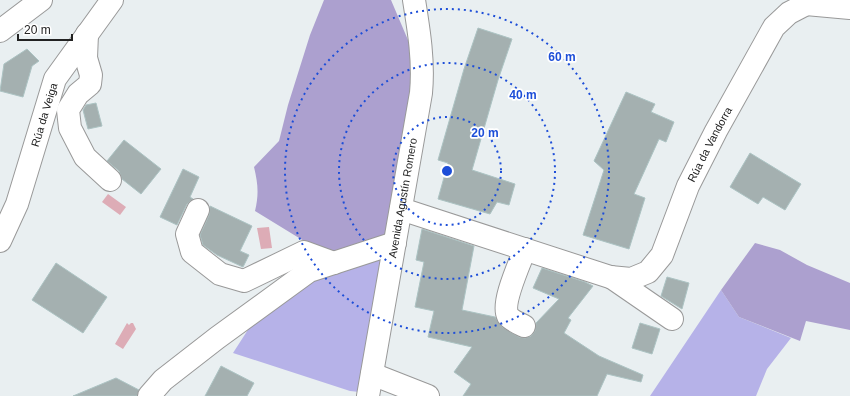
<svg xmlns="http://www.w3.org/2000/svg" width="850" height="396" font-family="Arial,sans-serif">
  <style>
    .grass { fill: #b6b2e8 }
    .forest { fill: #aca0cf }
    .water { fill: #ddacb6 }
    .building { fill: #a4b0b0; stroke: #acc3c3 }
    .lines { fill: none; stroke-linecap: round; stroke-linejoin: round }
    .minor-casing { stroke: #999; stroke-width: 24 }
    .minor { stroke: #fff; stroke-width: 22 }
    .ring { fill: none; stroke: #1d4ed8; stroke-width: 2; stroke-dasharray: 2 4 }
    .labels { text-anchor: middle; stroke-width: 3.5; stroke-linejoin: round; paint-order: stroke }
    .street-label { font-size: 11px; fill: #222; stroke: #fff }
    .centre { fill: #1d4ed8; stroke: #fff; stroke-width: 2 }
    .ring-label { font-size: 12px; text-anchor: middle; font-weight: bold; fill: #1d4ed8; stroke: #fff; stroke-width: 3.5; stroke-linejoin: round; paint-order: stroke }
  </style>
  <rect width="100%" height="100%" fill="#e9eff1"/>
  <path class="grass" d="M395,243L369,393L350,391L233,353L251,325L309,271Z
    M721,290L739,317L791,338L767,369L756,396H650Z"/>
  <path class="forest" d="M324,0H391L422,73L395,243L309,271L317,249L255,211C259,194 258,184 254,167L279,141L288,105L310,35Z
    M755,243L780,250L807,265L850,283V330L806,321L800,341L739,317L721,290Z"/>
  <path class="water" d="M108,194L126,207L120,215L102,202Z
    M269,227L272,248L261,249L257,228Z
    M127,323L129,325L131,323H133L136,329L123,349L115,344Z"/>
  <path class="building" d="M478,28L512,39L498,80L472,170L515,184L509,205L497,202L490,214L438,199L448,163L438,160L464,69Z
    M27,49L39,61L32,66L23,97L0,91L4,64Z
    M626,92L655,104L651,112L674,122L666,142L659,139L634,194L645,198L629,249L583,235L604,170L594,161Z
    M96,103L102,126L88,129L83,110L86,105Z
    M124,140L161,169L141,194L122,179L119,171L107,161Z
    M750,153L801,184L785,210L763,197L758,204L730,187Z
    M183,169L199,177L190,197L193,199L187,204L177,225L160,217Z
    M210,206L252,226L240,251L249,255L243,267L217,255L203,245L200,235L209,215Z
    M422,229L474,246L462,310L495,317L502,327L519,337L525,338L531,336L535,331L536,323L559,299L533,288L542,268L585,282L593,286L568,318L571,320L564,333L599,356L643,375L641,382L607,374L597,396H463L471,384L454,372L472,347L428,337L434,311L415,307L424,262L416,260Z
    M56,263L107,297L83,333L32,300Z
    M667,277L689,283L682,309L661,296Z
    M640,323L660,329L652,354L632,348Z
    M221,366L254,383L247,396H205Z
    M116,378L139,390L137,396H73Z"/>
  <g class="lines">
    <g class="minor-casing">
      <g id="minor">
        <path d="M806,4L850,8"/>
        <path d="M0,31L41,0"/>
        <path d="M87,34L86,58L91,75L90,84L78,94L68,110L70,128L85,157L110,180"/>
        <path id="s1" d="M401,209L610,277L631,279L648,272L662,255L688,186L716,131L774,27L789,13L814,0"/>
        <path d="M198,210L187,234L192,252L220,274L244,281L304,252L334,263"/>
        <path id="s2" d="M0,241L17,204L55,79L112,0"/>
        <path d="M611,277L672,319"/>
        <path d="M524,326C520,324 511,320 508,316C501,303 520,263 525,249"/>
        <path d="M372,374L428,396"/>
        <path d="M149,396L163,380L217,338L309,271L395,243"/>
        <path id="s3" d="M368,396L421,93C424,62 419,31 414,0"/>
      </g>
    </g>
    <use href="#minor" class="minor"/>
  </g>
  <g class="ring">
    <circle cx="447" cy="171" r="54"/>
    <circle cx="447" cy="171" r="108"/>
    <circle cx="447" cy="171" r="162"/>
  </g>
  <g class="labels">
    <g class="street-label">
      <text dy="4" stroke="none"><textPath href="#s2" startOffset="134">Rúa da Veiga</textPath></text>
      <text dy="4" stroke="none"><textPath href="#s1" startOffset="402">Rúa da Vandorra</textPath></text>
      <text dy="4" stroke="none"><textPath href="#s3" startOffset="201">Avenida Agustín Romero</textPath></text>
    </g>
  </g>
  <circle cx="447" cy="171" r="6" class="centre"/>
  <g class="ring-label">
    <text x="562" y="61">60 m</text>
    <text x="523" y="99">40 m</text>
    <text x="485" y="137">20 m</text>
  </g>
  <path d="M18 34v6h54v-6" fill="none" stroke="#222222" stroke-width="2"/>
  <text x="24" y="34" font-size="12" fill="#222222" stroke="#ffffff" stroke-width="3" paint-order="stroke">20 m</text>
</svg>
